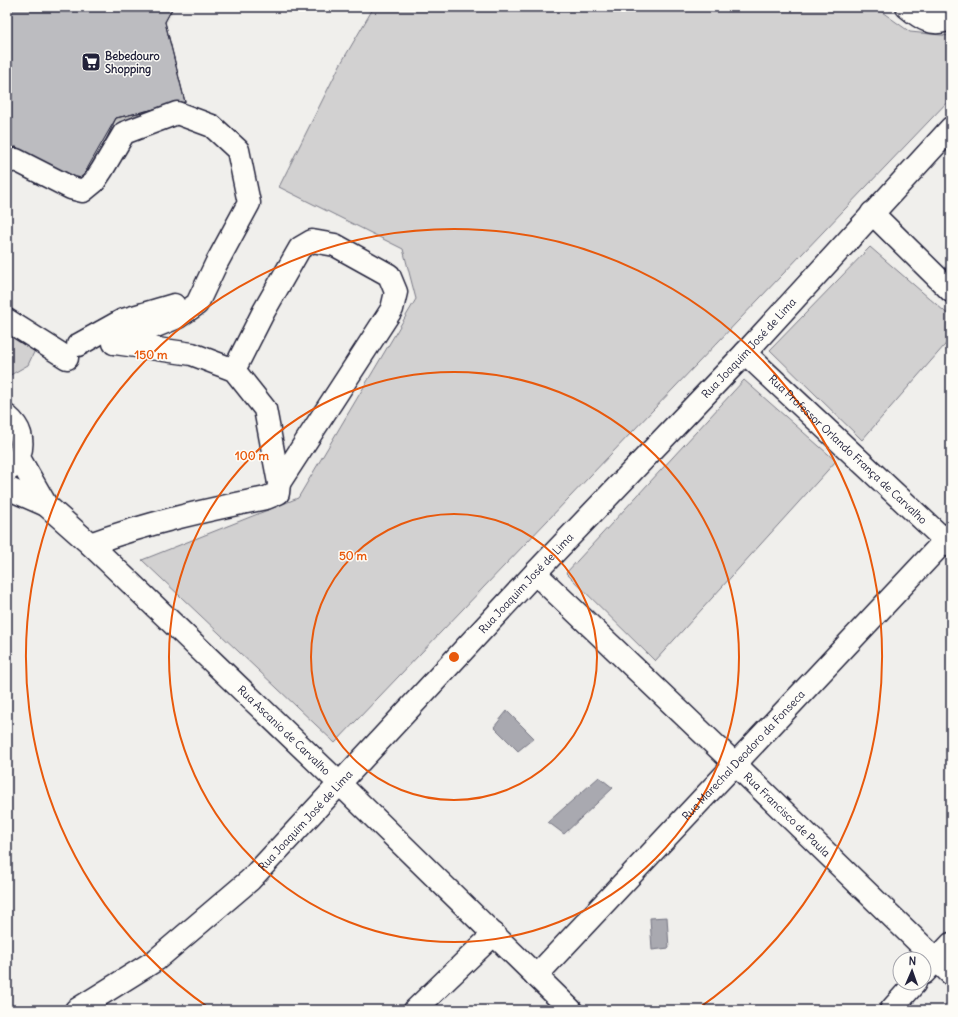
<svg xmlns="http://www.w3.org/2000/svg" width="958" height="1017" font-family="Delius,sans-serif">
  <style>
    .green { fill: #d2d1d1; stroke: #7a7a86 }
    .water { fill: #a9a9b0; stroke: #737381 }
    .building { fill: #bcbcc0; stroke: #22223b; filter: url(#shadow) }
    .lines { fill: none; stroke-linecap: round; stroke-linejoin: round }
    .minor-casing { stroke: #22223b; stroke-width: 25 }
    .minor { stroke: #fdfcf7; stroke-width: 22 }
    .ring { fill: none; stroke: #e8590c; stroke-width: 2 }
    .labels { text-anchor: middle; stroke-width: 3; stroke-linejoin: round; paint-order: stroke }
    .poi-label { font-size: 11px; font-weight: bold; fill: #22223b; stroke: #fdfcf7; text-anchor: start }
    .street-label { font-size: 11px; fill: #22223b; stroke: #fdfcf7 }
    .centre { fill: #e8590c; stroke: #fdfcf7; stroke-width: 2 }
    .ring-label { font-size: 12px; text-anchor: middle; font-weight: bold; fill: #e8590c; stroke: #fdfcf7; stroke-width: 3; stroke-linejoin: round; paint-order: stroke }
  </style>
  <defs>
    <filter id="shadow"><feDropShadow dx="-3.5" dy="3.5" stdDeviation="2" flood-color="#0004"/></filter>
  </defs>
  <rect width="100%" height="100%" fill="#f0efec"/>
  <filter id="ink" filterUnits="userSpaceOnUse"><feTurbulence type="fractalNoise" baseFrequency=".025" numOctaves="2"/><feDisplacementMap in="SourceGraphic" scale="8" xChannelSelector="R" yChannelSelector="G"/><feConvolveMatrix kernelMatrix="1 2 1 2 8 2 1 2 1" color-interpolation-filters="sRGB"/></filter>
  <g filter="url(#ink)">
    <path class="green" d="M374,7H875L910,32L951,36V98L335,743L142,560L298,498L416,299L403,249L279,187L340,65Z
      M870,247L951,317V338L862,440L770,350Z
      M7,324L36,348L28,365L7,377Z
      M744,380L836,461L655,661L566,573Z"/>
    <path class="water" d="M507,711L534,738L518,751L494,727Z
      M599,777L613,788L564,834L548,822Z
      M667,917L669,948L652,950L650,918Z"/>
    <path class="building" d="M7,7H173L165,22L185,102L116,118L79,183L16,147L7,149Z
      M7,7H173L165,22L185,102L116,118L83,191L16,147L7,149Z"/>
    <g class="lines">
      <g class="minor-casing">
        <g id="minor">
          <path d="M907,7C920,18 933,28 951,18"/>
          <path d="M7,162L16,160L71,188L83,191L94,182L102,170L124,133L177,113L212,126L238,150L249,203L216,264L197,304L178,317L114,343"/>
          <path d="M872,213L951,291"/>
          <path d="M7,320L67,358"/>
          <path d="M78,345L123,320L174,305"/>
          <path id="s1" d="M745,353L951,546"/>
          <path d="M234,370L264,311L300,248L312,241L335,245L389,275L396,292L392,309L279,483"/>
          <path d="M7,416C13,421 18,427 20,434C24,447 19,464 7,471"/>
          <path id="s2" d="M19,458L46,505L90,544L339,783L571,1010"/>
          <path d="M7,488L46,505"/>
          <path d="M90,544C147,523 206,510 266,498L278,493L279,483L265,409L234,370L192,354L115,343"/>
          <path id="s3" d="M535,573L734,763L951,974"/>
          <path d="M924,973L951,944"/>
          <path id="s4" d="M536,976L951,534"/>
          <path id="s5" d="M76,1010L156,960L250,880L535,573L745,353L951,128"/>
          <path d="M415,1010L494,934"/>
          <path d="M891,1010L915,983"/>
        </g>
      </g>
      <use href="#minor" class="minor"/>
    </g>
  </g>
  <g class="ring">
    <circle cx="454" cy="657" r="143"/>
    <circle cx="454" cy="657" r="285"/>
    <path d="M212 1010A428 428 0 1 1 696 1010"/>
  </g>
  <defs>
    <g id="supermarket-square" transform="scale(1)"><rect x="-9" y="-9" width="18" height="18" rx="4" fill="#22223b" stroke="#fdfcf7"/><path d="M-6-5.5h2.5l.6 2H6L4.5 2H-2.5L-4.4-4H-6ZM-1.5 3.2a1.3 1.3 0 1 0 .1 0ZM3 3.2a1.3 1.3 0 1 0 .1 0Z" fill="#fff"/></g>
  </defs>
  <g fill-rule="evenodd">
    <use href="#supermarket-square" x="91" y="62"/>
  </g>
  <g class="labels">
    <g class="poi-label">
      <text x="105" y="60">Bebedouro<tspan x="105" dy="13">Shopping</tspan></text>
    </g>
    <g class="street-label">
      <text dy="4" stroke="none"><textPath href="#s5" startOffset="947">Rua Joaquim José de Lima</textPath></text>
      <text dy="4" stroke="none"><textPath href="#s1" startOffset="141">Rua Professor Orlando França de Carvalho</textPath></text>
      <text dy="4" stroke="none"><textPath href="#s5" startOffset="623">Rua Joaquim José de Lima</textPath></text>
      <text dy="4" stroke="none"><textPath href="#s2" startOffset="382">Rua Ascanio de Carvalho</textPath></text>
      <text dy="4" stroke="none"><textPath href="#s4" startOffset="303">Rua Marechal Deodoro da Fonseca</textPath></text>
      <text dy="4" stroke="none"><textPath href="#s3" startOffset="349">Rua Francisco de Paula</textPath></text>
      <text dy="4" stroke="none"><textPath href="#s5" startOffset="299">Rua Joaquim José de Lima</textPath></text>
    </g>
  </g>
  <circle cx="454" cy="657" r="6" class="centre"/>
  <g class="ring-label">
    <text x="151" y="359">150 m</text>
    <text x="252" y="460">100 m</text>
    <text x="353" y="560">50 m</text>
  </g>
  <rect width="958" height="1017" fill="none" stroke="#fdfcf7" stroke-width="24"/>
  <rect x="12" y="12" width="934" height="993" fill="none" stroke="#22223b" stroke-width="1.5" filter="url(#ink)"/>
  <g transform="translate(912 971) rotate(2)"><circle r="19" fill="#fdfcf7" stroke="#a5a5ac"/>
  <path d="M0-3L7 15L0 10L-7 15Z" fill="#22223b"/>
  <text y="-6" font-size="11" font-weight="bold" text-anchor="middle" fill="#22223b">N</text>
  </g>
</svg>
